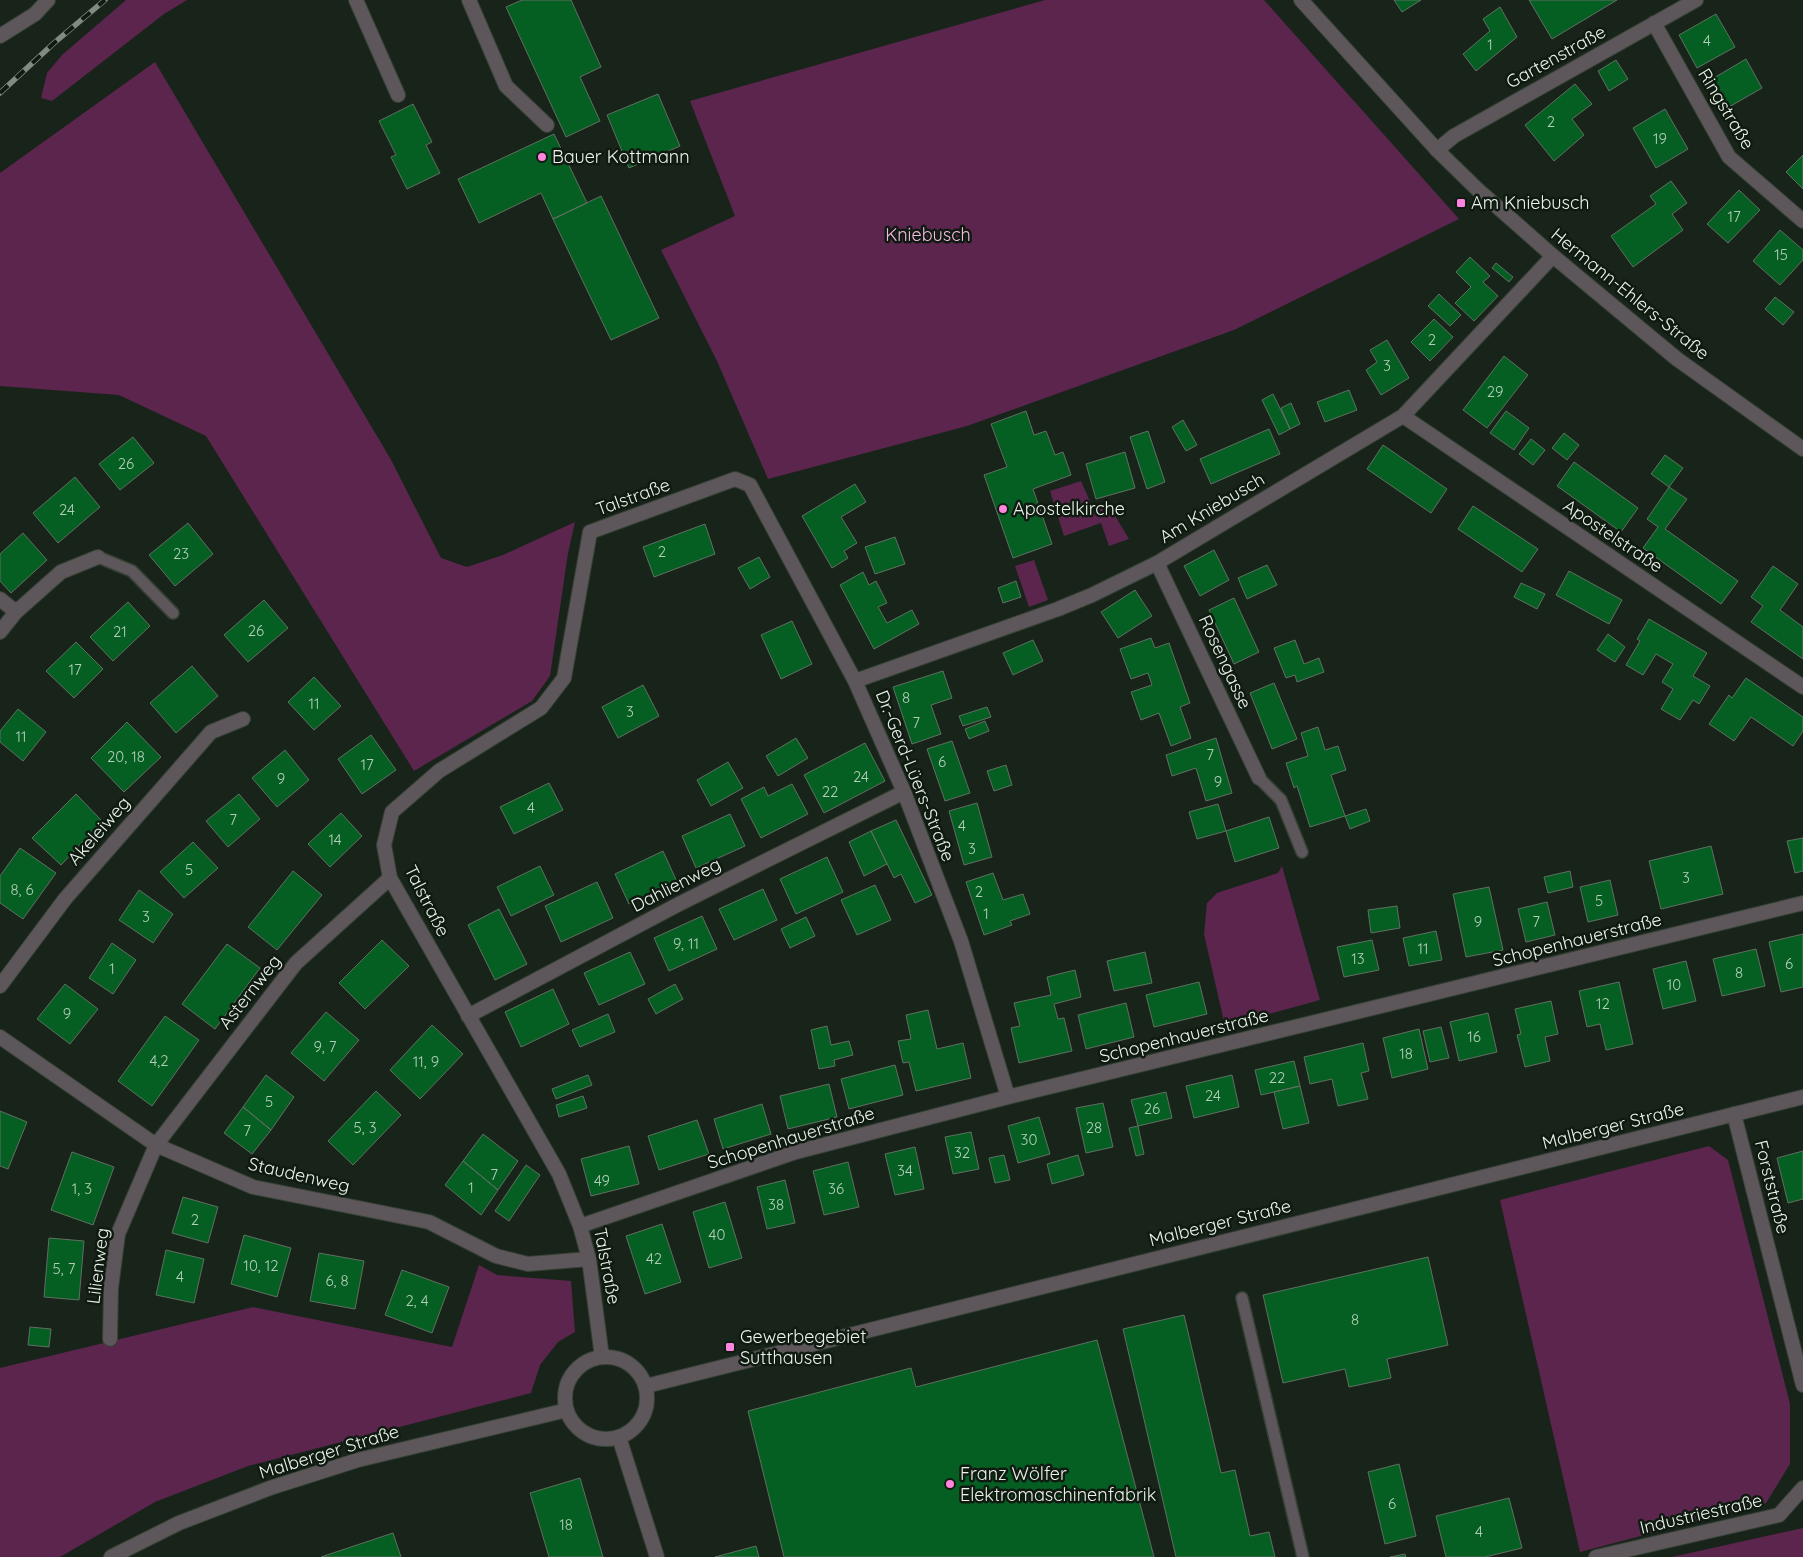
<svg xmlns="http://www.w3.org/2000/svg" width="1803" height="1557" font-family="Quicksand,sans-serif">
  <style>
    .green { fill: #5b254e }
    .building { fill: #065f22; stroke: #616f62 }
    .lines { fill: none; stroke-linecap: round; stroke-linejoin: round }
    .service-casing { stroke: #364136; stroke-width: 14 }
    .minor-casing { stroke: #364136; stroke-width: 16 }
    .tertiary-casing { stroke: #364136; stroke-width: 16 }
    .service { stroke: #5d565a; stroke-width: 11 }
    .minor { stroke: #5d565a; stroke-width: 14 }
    .tertiary { stroke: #5d565a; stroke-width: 14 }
    .rail-casing { stroke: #818b81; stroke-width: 5.5 }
    .rail { stroke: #0f1a10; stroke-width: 4; stroke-dasharray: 11; stroke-linecap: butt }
    .poi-dot { fill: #fe85df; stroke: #0f1a10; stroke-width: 2 }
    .labels { text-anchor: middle; stroke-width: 5; stroke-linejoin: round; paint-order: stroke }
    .number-label { font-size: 15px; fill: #b2ceb9 }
    .street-label { font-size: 18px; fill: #ebf3eb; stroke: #0f1a10 }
    .poi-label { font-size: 18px; fill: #ebf3eb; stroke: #0f1a10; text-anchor: start }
    .park-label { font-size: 18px; fill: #f8b9e5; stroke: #0f1a10 }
  </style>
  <rect width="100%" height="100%" fill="#182419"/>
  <path class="green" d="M126,0H187L164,14L52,101L41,98L47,73L62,55Z
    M1045,0H1264L1459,219L1234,330L967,426L768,479L717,361L661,250L735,216L690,101Z
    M155,62L390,458L441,558L467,567L503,555L575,522L568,553L550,676L532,701L414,771L206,436L119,395L0,386V173Z
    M1081,481L1092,506H1109L1129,539L1109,546L1101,523L1064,536L1050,491Z
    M1034,560L1048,600L1029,607L1015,566Z
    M1282,866L1320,1000L1225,1026L1204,934L1207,903L1217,893L1278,873Z
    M1709,1146L1728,1160L1790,1404V1464L1766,1503L1580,1552L1500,1200Z
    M479,1265L497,1275L571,1281L575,1332L558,1342L540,1365L531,1393L248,1466L155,1502L60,1557H0V1368L253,1307L452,1347Z
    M1803,1528V1557H1672Z"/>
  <path class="building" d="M522,0H571L601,67L580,77L600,121L566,137L506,7Z
    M1394,0H1421L1402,12Z
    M1529,0H1617L1552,39Z
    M1500,7L1517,37L1476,71L1463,54L1490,31L1483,19Z
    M1716,14L1735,47L1697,68L1679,35Z
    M1746,59L1762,88L1729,107L1712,79Z
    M1616,60L1628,79L1609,91L1598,71Z
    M1575,84L1592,104L1572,119L1584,135L1554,161L1525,125Z
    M658,94L680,146L629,168L607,115Z
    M413,104L432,142L426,145L440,173L407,189L391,157L396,155L379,121Z
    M1665,109L1688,149L1656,168L1633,128Z
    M554,134L587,203L553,219L541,193L479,223L458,179Z
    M1803,155V189L1786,172Z
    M1671,181L1687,203L1672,214L1683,230L1633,267L1611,236L1656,204L1650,196Z
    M1739,190L1760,210L1728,243L1707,224Z
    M601,196L659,318L611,340L553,219Z
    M1780,230L1803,250V260L1780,285L1753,261Z
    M1470,257L1490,276L1483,282L1498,296L1474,321L1455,303L1471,287L1456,272Z
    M1496,263L1513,277L1509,282L1492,268Z
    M1439,294L1461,315L1450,326L1428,306Z
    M1775,297L1794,312L1783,325L1765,309Z
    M1434,319L1453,337L1430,361L1411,342Z
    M1387,340L1409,378L1381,395L1366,370L1377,362L1370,350Z
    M1504,356L1528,375L1487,428L1463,410Z
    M1349,390L1357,410L1325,422L1317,402Z
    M1273,394L1290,429L1279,435L1262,400Z
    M1291,403L1300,424L1290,429L1281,408Z
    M1026,411L1034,435L1046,431L1055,455L1063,452L1071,475L1033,489L1052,544L1013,558L984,475L1007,467L991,424Z
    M1506,411L1529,428L1514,450L1490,433Z
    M1183,420L1197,445L1186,451L1172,427Z
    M1269,429L1280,454L1211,484L1200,459Z
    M1148,431L1165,482L1147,489L1130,437Z
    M1564,433L1579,445L1567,460L1552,448Z
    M133,437L154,463L120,490L99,464Z
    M1531,439L1545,450L1533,465L1519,454Z
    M1383,445L1447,489L1431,513L1367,469Z
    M1125,452L1135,488L1096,499L1086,464Z
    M1665,455L1683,468L1669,487L1651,474Z
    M1574,462L1638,508L1621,532L1557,486Z
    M75,477L100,507L58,543L33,513Z
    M855,484L866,502L841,517L857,543L844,551L848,558L832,568L802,516Z
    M1669,487L1687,499L1665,529L1738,581L1721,604L1643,548L1658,527L1647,519Z
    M1473,506L1538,549L1522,572L1458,529Z
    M188,523L213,554L175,586L149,555Z
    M705,524L715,554L654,577L643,547Z
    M23,533L47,560L11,593L0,581V554Z
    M895,537L905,564L875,574L865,547Z
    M1214,550L1229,580L1200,596L1184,566Z
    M759,557L770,577L750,589L738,568Z
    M1267,565L1277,585L1247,599L1238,578Z
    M1773,566L1798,584L1780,610L1803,627V659L1751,622L1763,606L1751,597Z
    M1569,571L1622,600L1609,624L1556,595Z
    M863,572L869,585L876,581L887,603L878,607L887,623L912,610L919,624L874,649L840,585Z
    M1016,581L1021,597L1003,603L998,588Z
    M1521,583L1545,594L1537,609L1514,597Z
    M1135,590L1152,616L1118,638L1101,612Z
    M1234,598L1259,652L1234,664L1209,610Z
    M264,600L288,628L248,662L224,635Z
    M128,602L150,626L113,661L90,637Z
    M1649,619L1707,653L1693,676L1710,686L1699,704L1693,700L1680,720L1661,709L1673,689L1662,682L1673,664L1656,654L1643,675L1626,665L1640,641L1637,639Z
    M792,621L812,664L781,679L761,635Z
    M1608,634L1625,647L1615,662L1597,650Z
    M1151,638L1155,648L1169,643L1190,703L1180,707L1191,738L1171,746L1159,713L1141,720L1131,692L1152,685L1148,673L1131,679L1120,649Z
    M1033,640L1043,661L1013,675L1003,653Z
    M1295,640L1304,664L1319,658L1324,672L1297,682L1295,675L1286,678L1274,648Z
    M76,642L103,669L74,698L46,671Z
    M192,666L218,696L176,733L150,703Z
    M943,671L952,698L931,705L941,734L912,744L893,687Z
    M314,677L341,706L314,730L288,702Z
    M1746,678L1803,717V731L1793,746L1751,717L1734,741L1709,724L1729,695L1732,698Z
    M1274,683L1297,739L1272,749L1250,693Z
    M643,685L659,716L618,738L602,707Z
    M987,707L991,717L963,726L959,716Z
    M18,709L46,732L23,761L0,742V731Z
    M985,721L989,731L969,739L965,729Z
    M127,722L161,757L124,792L91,758Z
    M1318,727L1325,750L1338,746L1346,770L1331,775L1345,816L1310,827L1297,786L1294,788L1286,763L1308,756L1301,733Z
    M371,735L396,770L362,794L338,759Z
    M796,738L808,758L778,776L766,756Z
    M1216,738L1232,793L1206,801L1196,768L1172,776L1166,755Z
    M952,741L970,793L945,801L927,749Z
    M865,743L885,781L824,813L804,775Z
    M285,750L309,780L277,807L252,778Z
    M728,762L743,788L711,806L697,780Z
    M1006,765L1012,785L994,791L987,771Z
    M549,783L563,810L514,834L500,807Z
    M792,784L808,814L761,838L741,799L764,787L768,796Z
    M76,794L102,821L61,865L32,838Z
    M239,794L260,819L228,847L206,821Z
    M977,803L992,857L964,865L949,811Z
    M1218,804L1226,831L1197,839L1189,812Z
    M1366,809L1370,821L1350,829L1345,816Z
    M341,813L362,836L330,867L308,844Z
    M730,814L745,846L696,868L682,836Z
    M1269,817L1279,848L1235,862L1226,831Z
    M896,820L932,895L915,903L901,874L894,878L871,831Z
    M871,831L887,864L864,876L849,842Z
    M1803,838V871L1795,873L1787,841Z
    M193,842L218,868L184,898L160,872Z
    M1711,846L1723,894L1661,909L1649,861Z
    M20,848L56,873L23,919L0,903V876Z
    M663,851L677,882L629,904L615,874Z
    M827,857L843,892L796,914L780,879Z
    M540,866L554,895L511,916L497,887Z
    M293,871L322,895L277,950L248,927Z
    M1570,871L1573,887L1548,893L1544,877Z
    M993,873L1003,900L1023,894L1030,914L1010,921L1012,925L984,935L966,882Z
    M1610,880L1618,915L1588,922L1580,887Z
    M597,882L613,918L561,942L545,906Z
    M875,885L891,920L857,935L841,900Z
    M1489,887L1503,950L1466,957L1453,894Z
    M763,889L777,920L734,940L719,909Z
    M139,890L173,914L153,943L119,920Z
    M1547,902L1555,935L1526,942L1518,909Z
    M1397,906L1400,928L1371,933L1368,910Z
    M499,909L527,964L495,980L468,925Z
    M702,916L717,949L669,971L654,938Z
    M806,917L815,936L790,948L781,929Z
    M1436,931L1442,960L1409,966L1403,938Z
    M1803,934V987L1781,992L1769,942Z
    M382,940L409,966L365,1009L339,983Z
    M1372,940L1379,970L1344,977L1337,947Z
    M112,943L136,960L113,994L89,978Z
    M227,944L260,968L215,1029L182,1004Z
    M1756,949L1765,986L1722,996L1713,959Z
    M630,952L645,984L599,1005L584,973Z
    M1145,952L1152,983L1114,991L1107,961Z
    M1686,961L1696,1001L1663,1009L1653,969Z
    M1075,970L1081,997L1054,1004L1058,1019L1064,1018L1072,1051L1019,1063L1011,1028L1020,1026L1014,1003L1051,995L1047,977Z
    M1199,982L1207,1014L1154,1027L1146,995Z
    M1619,982L1633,1044L1606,1050L1600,1024L1587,1027L1579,991Z
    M65,984L98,1009L70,1044L37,1019Z
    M675,984L683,999L656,1014L648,999Z
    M553,989L569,1024L521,1047L505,1012Z
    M1551,1001L1558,1034L1545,1037L1550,1061L1525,1067L1517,1035L1521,1034L1515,1009Z
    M1126,1003L1134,1037L1086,1049L1078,1015Z
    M928,1010L937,1049L963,1043L971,1078L916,1091L909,1062L903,1063L898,1041L911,1039L906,1015Z
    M326,1012L359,1040L324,1081L291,1053Z
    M1488,1013L1497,1052L1459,1061L1450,1022Z
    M608,1014L615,1032L580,1047L572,1030Z
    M165,1016L199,1040L152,1106L118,1081Z
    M432,1025L463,1054L420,1099L390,1070Z
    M827,1026L831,1045L849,1041L853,1055L834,1060L835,1066L819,1069L811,1030Z
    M1441,1027L1449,1058L1430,1062L1423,1031Z
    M1419,1029L1428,1069L1392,1078L1383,1038Z
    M1363,1043L1369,1071L1361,1073L1368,1099L1338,1106L1332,1079L1310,1084L1304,1057Z
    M1294,1061L1300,1086L1261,1095L1255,1070Z
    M895,1065L903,1095L849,1109L841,1079Z
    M266,1075L294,1097L271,1130L243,1107Z
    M588,1075L592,1085L556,1099L552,1089Z
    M1232,1075L1239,1107L1194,1118L1186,1086Z
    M829,1084L837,1117L788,1129L780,1096Z
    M1300,1086L1309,1123L1283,1129L1274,1092Z
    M376,1091L401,1115L353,1165L328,1141Z
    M1166,1092L1172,1118L1138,1126L1131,1100Z
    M583,1096L587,1108L559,1117L556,1105Z
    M1103,1103L1113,1147L1086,1153L1076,1108Z
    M762,1104L771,1134L723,1149L714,1119Z
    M243,1107L271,1130L252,1154L224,1133Z
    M0,1111L27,1122L8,1169L0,1166Z
    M1039,1117L1050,1154L1018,1163L1008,1126Z
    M697,1120L709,1154L659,1170L648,1136Z
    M1138,1126L1144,1154L1136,1156L1129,1128Z
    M971,1132L979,1169L953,1174L945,1137Z
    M483,1134L518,1161L498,1190L463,1161Z
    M629,1146L639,1184L591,1196L581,1159Z
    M915,1147L924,1189L895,1195L885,1154Z
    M1803,1151V1199L1788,1203L1777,1158Z
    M72,1152L114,1167L93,1225L51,1210Z
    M1004,1155L1010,1180L995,1183L989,1158Z
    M1078,1155L1084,1175L1052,1184L1047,1164Z
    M463,1161L498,1190L481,1215L445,1185Z
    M848,1162L859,1207L824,1215L813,1171Z
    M526,1165L540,1175L509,1221L495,1211Z
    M785,1180L795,1223L767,1229L757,1187Z
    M183,1197L218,1207L208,1243L172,1233Z
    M725,1202L742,1258L709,1268L693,1212Z
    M662,1224L681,1282L645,1294L626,1236Z
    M244,1235L291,1248L277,1297L231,1284Z
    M49,1238L84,1241L79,1300L44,1297Z
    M166,1250L204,1259L194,1303L156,1295Z
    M319,1253L364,1261L355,1309L310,1301Z
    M1428,1257L1448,1345L1387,1359L1391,1378L1349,1387L1345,1369L1283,1383L1263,1295Z
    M402,1270L449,1287L432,1333L385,1315Z
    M1184,1315L1221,1473L1235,1470L1250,1536L1269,1532L1275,1557H1176L1123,1329Z
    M30,1327L51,1329L49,1347L28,1345Z
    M1097,1340L1154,1557H784L748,1411L911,1368L916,1387Z
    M1399,1464L1416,1536L1385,1544L1368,1472Z
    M580,1478L603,1557H549L530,1493Z
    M1509,1498L1522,1548L1485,1557H1446L1436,1516Z
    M393,1533L401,1557H321Z
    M756,1546L759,1557H715Z
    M1405,1554L1406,1557H1390Z"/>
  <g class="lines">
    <g class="service-casing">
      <path id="service" d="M98,557L132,571L173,613
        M1259,778L1281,800L1302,852
        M1242,1298L1303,1557"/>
    </g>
    <g class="minor-casing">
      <path id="minor" d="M356,0L398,95
        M469,0L506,86L547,125
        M1654,23L1729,157L1803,221
        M0,36L35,14L48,0
        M1437,150L1454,136L1696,0
        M1403,416L1803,687
        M1157,563L1259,778
        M0,599L16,612
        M0,632L16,612L61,572L98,557
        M855,681L1058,609L1092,595L1157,563L1403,416L1553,256
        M0,986L65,899L211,732L243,719
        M468,1016L679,904L904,792
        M0,1037L156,1145L253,1187L429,1222L496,1256L528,1264L589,1259
        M1734,1114L1803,1385
        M580,1226L796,1152L1008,1097L1803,903
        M110,1339L111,1288L118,1234L156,1145L296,963L390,878
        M602,1357L589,1259L580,1226L559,1174L390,878L384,845L392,812L439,771L541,708L564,678L590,532L735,479L750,485L855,681L904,792L961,941L1008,1097
        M619,1437L657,1557
        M1596,1557L1779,1515L1803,1488"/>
    </g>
    <g class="tertiary-casing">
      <path id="tertiary" d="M1301,0L1437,150L1477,189L1553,256L1677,359L1803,449
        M565 1398a41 41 0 1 1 82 0a41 41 0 1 1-82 0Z
        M646,1386L1803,1097
        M111,1557L179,1523L270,1488L358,1460L567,1410"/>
    </g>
    <use href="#service" class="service"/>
    <use href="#minor" class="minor"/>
    <use href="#tertiary" class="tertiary"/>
    <g class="rail-casing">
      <path id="rail" d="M0,93L54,43L105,0"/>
    </g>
    <use href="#rail" class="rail"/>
  </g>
  <g class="poi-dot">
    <circle cx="542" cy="157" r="5"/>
    <rect x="1456" y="198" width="10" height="10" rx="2.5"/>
    <circle cx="1003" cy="509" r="5"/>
    <rect x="725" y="1342" width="10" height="10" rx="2.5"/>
    <circle cx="950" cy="1484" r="5"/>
  </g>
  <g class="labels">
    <g class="number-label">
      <text x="1707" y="46">4</text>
      <text x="1490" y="50">1</text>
      <text x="1551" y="127">2</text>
      <text x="1660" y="144">19</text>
      <text x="1734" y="222">17</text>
      <text x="1781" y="260">15</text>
      <text x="1432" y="345">2</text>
      <text x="1387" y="371">3</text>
      <text x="1495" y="397">29</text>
      <text x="126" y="469">26</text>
      <text x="67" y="515">24</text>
      <text x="662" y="557">2</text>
      <text x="181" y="559">23</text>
      <text x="256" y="636">26</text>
      <text x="120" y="637">21</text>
      <text x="75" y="675">17</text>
      <text x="906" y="703">8</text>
      <text x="314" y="709">11</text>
      <text x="630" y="717">3</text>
      <text x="916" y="728">7</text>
      <text x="21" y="742">11</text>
      <text x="1210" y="760">7</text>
      <text x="126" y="762">20, 18</text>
      <text x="942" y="767">6</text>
      <text x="367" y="770">17</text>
      <text x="861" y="782">24</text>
      <text x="281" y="784">9</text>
      <text x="1218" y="787">9</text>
      <text x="830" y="797">22</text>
      <text x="531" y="813">4</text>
      <text x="233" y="825">7</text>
      <text x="962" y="831">4</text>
      <text x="335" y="845">14</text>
      <text x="972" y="854">3</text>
      <text x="189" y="875">5</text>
      <text x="1686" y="883">3</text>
      <text x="22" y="895">8, 6</text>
      <text x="979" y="897">2</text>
      <text x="1599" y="906">5</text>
      <text x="986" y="919">1</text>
      <text x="146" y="922">3</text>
      <text x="1478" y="927">9</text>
      <text x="1536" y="927">7</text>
      <text x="686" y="949">9, 11</text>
      <text x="1423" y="954">11</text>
      <text x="1358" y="964">13</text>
      <text x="1789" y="969">6</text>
      <text x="112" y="974">1</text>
      <text x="1739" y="978">8</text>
      <text x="1674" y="990">10</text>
      <text x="1603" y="1009">12</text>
      <text x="67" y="1019">9</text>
      <text x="1474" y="1042">16</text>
      <text x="325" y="1052">9, 7</text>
      <text x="1406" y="1059">18</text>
      <text x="159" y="1066">4,2</text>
      <text x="426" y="1067">11, 9</text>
      <text x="1277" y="1083">22</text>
      <text x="1213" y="1101">24</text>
      <text x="269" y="1107">5</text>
      <text x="1152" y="1114">26</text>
      <text x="365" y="1133">5, 3</text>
      <text x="1094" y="1133">28</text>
      <text x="247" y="1136">7</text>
      <text x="1029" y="1145">30</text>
      <text x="962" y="1158">32</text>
      <text x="905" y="1176">34</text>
      <text x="494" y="1180">7</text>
      <text x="602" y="1186">49</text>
      <text x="471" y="1193">1</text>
      <text x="82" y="1194">1, 3</text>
      <text x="836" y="1194">36</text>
      <text x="776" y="1210">38</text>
      <text x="195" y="1225">2</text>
      <text x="717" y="1240">40</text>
      <text x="654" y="1264">42</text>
      <text x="261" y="1271">10, 12</text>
      <text x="64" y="1274">5, 7</text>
      <text x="180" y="1282">4</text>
      <text x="337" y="1286">6, 8</text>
      <text x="417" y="1306">2, 4</text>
      <text x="1355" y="1325">8</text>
      <text x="1392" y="1509">6</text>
      <text x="566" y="1530">18</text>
      <text x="1479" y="1537">4</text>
    </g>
    <g class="street-label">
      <text transform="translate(1556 57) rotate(-29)" y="6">Gartenstraße</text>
      <text transform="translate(1726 109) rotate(59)" y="6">Ringstraße</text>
      <text transform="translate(1630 294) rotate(39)" y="6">Hermann-Ehlers-Straße</text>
      <text transform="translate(633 497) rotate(-20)" y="6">Talstraße</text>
      <text transform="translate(1212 508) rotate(-31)" y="6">Am Kniebusch</text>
      <text transform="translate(1613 536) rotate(34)" y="6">Apostelstraße</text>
      <text transform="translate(1225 662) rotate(65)" y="6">Rosengasse</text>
      <text transform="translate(915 776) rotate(68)" y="6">Dr.-Gerd-Lüers-Straße</text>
      <text transform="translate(99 831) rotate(-49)" y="6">Akeleiweg</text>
      <text transform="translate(676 885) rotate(-27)" y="6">Dahlienweg</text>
      <text transform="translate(427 901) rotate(63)" y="6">Talstraße</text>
      <text transform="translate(1577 940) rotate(-14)" y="6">Schopenhauerstraße</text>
      <text transform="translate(250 992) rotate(-52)" y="6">Asternweg</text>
      <text transform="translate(1184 1036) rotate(-14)" y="6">Schopenhauerstraße</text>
      <text transform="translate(1613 1126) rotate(-14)" y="6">Malberger Straße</text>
      <text transform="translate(791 1138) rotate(-17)" y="6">Schopenhauerstraße</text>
      <text transform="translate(299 1175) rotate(13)" y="6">Staudenweg</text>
      <text transform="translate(1772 1187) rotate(76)" y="6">Forststraße</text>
      <text transform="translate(1220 1223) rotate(-14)" y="6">Malberger Straße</text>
      <text transform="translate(98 1266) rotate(-83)" y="6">Lilienweg</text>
      <text transform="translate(607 1266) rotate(79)" y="6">Talstraße</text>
      <text transform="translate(329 1452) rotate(-17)" y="6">Malberger Straße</text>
      <text transform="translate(1701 1514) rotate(-13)" y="6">Industriestraße</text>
    </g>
    <g class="poi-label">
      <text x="552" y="163">Bauer Kottmann</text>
      <text x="1471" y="209">Am Kniebusch</text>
      <text x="1013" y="515">Apostelkirche</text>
      <text x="740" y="1343">Gewerbegebiet<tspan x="740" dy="21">Sutthausen</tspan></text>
      <text x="960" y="1480">Franz Wölfer<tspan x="960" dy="21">Elektromaschinenfabrik</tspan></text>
    </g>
    <g class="park-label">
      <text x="928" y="241">Kniebusch</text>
    </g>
  </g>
</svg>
